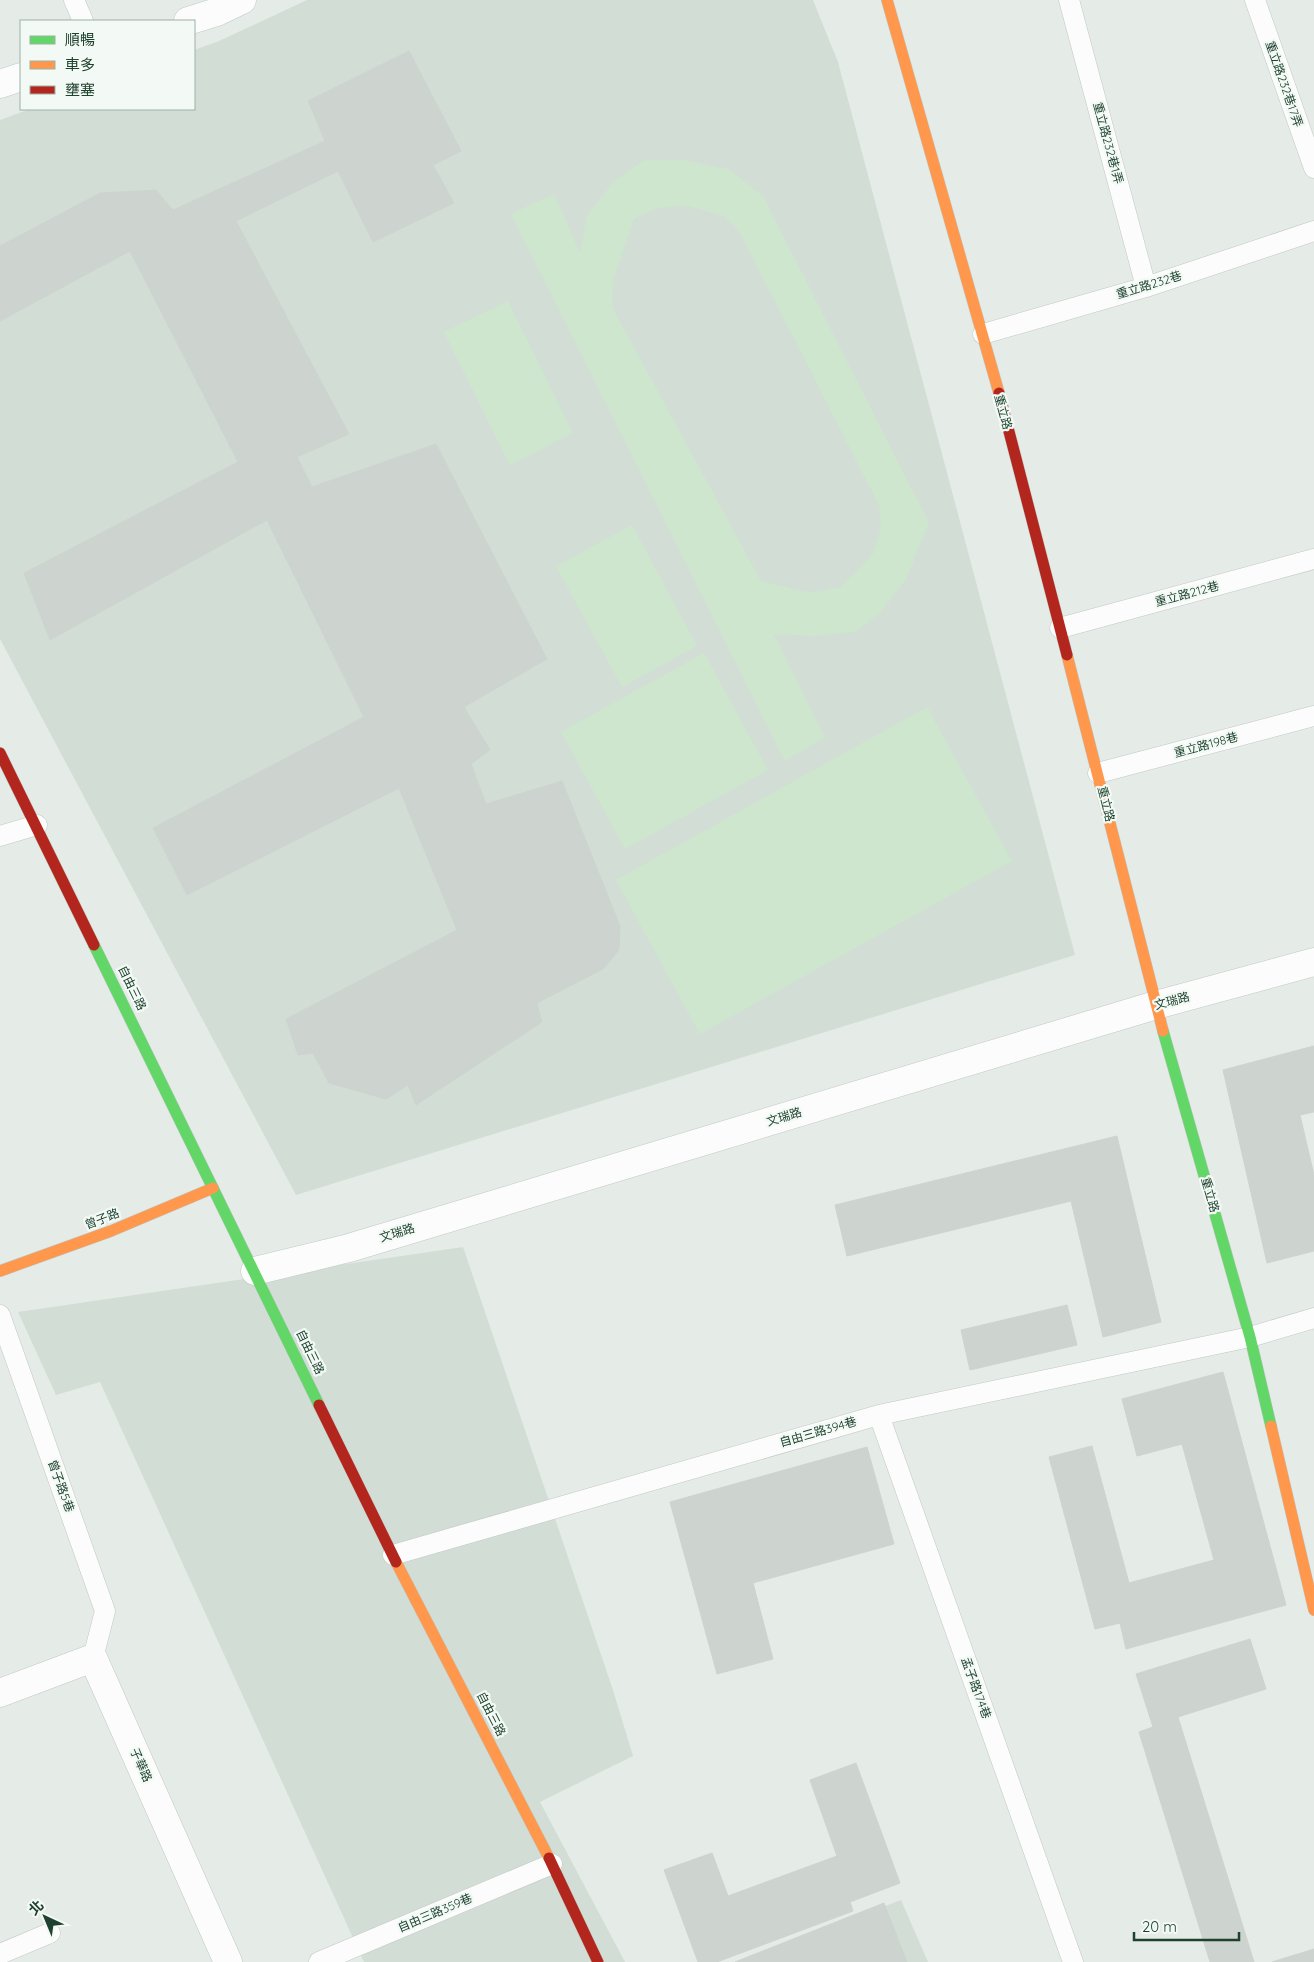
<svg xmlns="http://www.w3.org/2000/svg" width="1314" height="1962" font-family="Quicksand,'Noto Sans TC',sans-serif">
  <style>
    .built { fill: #d2ded5 }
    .green { fill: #cde6cd; fill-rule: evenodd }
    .building { fill: #cdd4cf; stroke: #cdd4cf }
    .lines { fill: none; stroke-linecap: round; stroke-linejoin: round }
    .lane-casing { stroke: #c2c8c4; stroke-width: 21 }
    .street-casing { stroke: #c2c8c4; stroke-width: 29 }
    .fast-casing { stroke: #bec7c2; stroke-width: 12 }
    .slow-casing { stroke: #bec7c2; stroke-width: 12 }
    .jam-casing { stroke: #bec7c2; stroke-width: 12 }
    .lane { stroke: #fbfcfb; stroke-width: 20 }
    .street { stroke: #fbfcfb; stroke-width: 28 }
    .fast { stroke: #63d668; stroke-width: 11 }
    .slow { stroke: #ff974d; stroke-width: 11 }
    .jam { stroke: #b3261e; stroke-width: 11 }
    .labels { text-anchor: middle; stroke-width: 4.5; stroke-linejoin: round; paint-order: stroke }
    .street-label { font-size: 12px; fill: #1f422f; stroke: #f3faf5 }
  </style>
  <rect width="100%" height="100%" fill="#e5ebe6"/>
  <path class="built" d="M307,0H813L838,62L1075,955L296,1195L0,639V120L30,109H194V50L219,41Z
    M463,1247L613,1690L633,1756L540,1802L625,1962H364L100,1382L56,1395L18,1312Z
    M901,1900L928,1962H740Z"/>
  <path class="green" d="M645,160H684L728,169L763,196L929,523L906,579L881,612L856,632L813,636L774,634L825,738L785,761L511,214L554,194L580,253L587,216L614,181ZM685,205L724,216L739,231L879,505L881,528L873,554L841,587L818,592L803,591L761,581L612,307L613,280L634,219L655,209Z
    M508,301L573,433L510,465L444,332Z
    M632,525L697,646L622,687L556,566Z
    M704,653L768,770L625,849L561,732Z
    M927,707L1012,861L700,1034L616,880Z"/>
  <path class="building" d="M409,51L461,151L433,165L454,203L373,242L338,171L236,221L349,434L297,457L312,487L436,444L547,659L464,707L490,750L471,764L486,804L562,781L620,926L619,950L603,969L537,1003L542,1022L416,1105L408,1085L386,1099L329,1083L313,1053L298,1055L286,1019L457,930L399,788L187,895L153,828L364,717L267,520L50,640L24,573L238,462L130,251L0,321V246L100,193L156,190L173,210L325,141L308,101Z
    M1314,1046V1112L1300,1115L1314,1175V1251L1267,1263L1223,1070Z
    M1117,1136L1161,1322L1103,1337L1071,1201L847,1256L835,1205Z
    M1067,1305L1077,1345L970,1370L961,1330Z
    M1223,1372L1286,1605L1126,1649L1120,1623L1095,1629L1049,1457L1092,1446L1129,1583L1214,1560L1182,1444L1137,1456L1122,1399Z
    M867,1447L894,1544L753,1583L773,1659L717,1674L670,1502Z
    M1250,1639L1266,1689L1178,1717L1254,1962H1210L1139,1732L1153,1727L1136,1674Z
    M856,1763L900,1883L850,1902L853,1911L717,1962H698L664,1870L712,1853L728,1896L837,1856L810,1780Z
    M884,1903L907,1962H735Z
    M1314,1949V1962H1272Z"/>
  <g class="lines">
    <g class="lane-casing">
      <path id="lane" d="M74,0L83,21
        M1069,0L1146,287
        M1255,0L1314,168
        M983,334L1146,287L1314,231
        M1060,628L1314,559
        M1098,773L1314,716
        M0,836L37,825
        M0,1315L105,1611L93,1658
        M879,1415L1073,1962
        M393,1555L879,1415L1250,1337L1314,1318
        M0,1954L50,1933
        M319,1962L552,1864"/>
    </g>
    <g class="street-casing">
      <path id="street" d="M188,21L217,12L242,0
        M0,84L21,77
        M255,1271L349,1248L1156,1005L1314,962
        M0,1693L93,1658L228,1962"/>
    </g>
    <g class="fast-casing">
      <path id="fast" d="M94,945L319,1405
        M1163,1031L1250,1337L1271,1426"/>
    </g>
    <g class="slow-casing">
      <path id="slow" d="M887,0L999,393
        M1067,655L1163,1031
        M0,1271L111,1231L213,1188
        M1271,1426L1314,1610
        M396,1562L549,1858"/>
    </g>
    <g class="jam-casing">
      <path id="jam" d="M999,393L1067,655
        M0,753L94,945
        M319,1405L396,1562
        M549,1858L598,1962"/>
    </g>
    <use href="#lane" class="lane"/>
    <use href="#street" class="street"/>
    <use href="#fast" class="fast"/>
    <use href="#slow" class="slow"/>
    <use href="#jam" class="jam"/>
  </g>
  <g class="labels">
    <g class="street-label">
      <text transform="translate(1284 84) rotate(71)" y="4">重立路232巷17弄</text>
      <text transform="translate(1108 143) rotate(75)" y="4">重立路232巷1弄</text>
      <text transform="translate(1149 285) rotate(-17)" y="4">重立路232巷</text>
      <text transform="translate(1003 412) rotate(75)" y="4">重立路</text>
      <text transform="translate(1187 594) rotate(-15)" y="4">重立路212巷</text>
      <text transform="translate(1206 745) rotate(-15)" y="4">重立路198巷</text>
      <text transform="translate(1106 804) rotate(76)" y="4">重立路</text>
      <text transform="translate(132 988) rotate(64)" y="4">自由三路</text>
      <text transform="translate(1172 1001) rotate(-15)" y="4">文瑞路</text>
      <text transform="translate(784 1117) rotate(-17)" y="4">文瑞路</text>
      <text transform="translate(1210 1195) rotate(74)" y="4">重立路</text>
      <text transform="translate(102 1219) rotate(-21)" y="4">曾子路</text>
      <text transform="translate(397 1233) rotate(-17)" y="4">文瑞路</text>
      <text transform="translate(310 1352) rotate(64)" y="4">自由三路</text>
      <text transform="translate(818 1432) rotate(-16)" y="4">自由三路394巷</text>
      <text transform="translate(61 1486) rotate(70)" y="4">曾子路5巷</text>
      <text transform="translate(976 1688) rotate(70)" y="4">孟子路174巷</text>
      <text transform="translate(491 1714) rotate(63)" y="4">自由三路</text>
      <text transform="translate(141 1765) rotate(66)" y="4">子華路</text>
      <text transform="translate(435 1913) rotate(-23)" y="4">自由三路359巷</text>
    </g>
  </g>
  <rect x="20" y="20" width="175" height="90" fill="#f3faf5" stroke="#9eb0a6"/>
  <rect x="30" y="36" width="25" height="8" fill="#63d668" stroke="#9eb0a6"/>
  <text x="65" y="45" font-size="15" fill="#1f422f">順暢</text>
  <rect x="30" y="61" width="25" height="8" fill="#ff974d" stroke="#9eb0a6"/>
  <text x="65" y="70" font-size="15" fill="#1f422f">車多</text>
  <rect x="30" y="86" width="25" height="8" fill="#b3261e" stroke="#9eb0a6"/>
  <text x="65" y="95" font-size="15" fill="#1f422f">壅塞</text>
  <g transform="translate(45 1917) rotate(316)" stroke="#f3faf5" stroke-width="4" paint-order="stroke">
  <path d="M0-4L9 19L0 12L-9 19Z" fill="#1f422f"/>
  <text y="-8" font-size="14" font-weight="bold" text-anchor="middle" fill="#1f422f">北</text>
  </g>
  <path d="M1134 1932v8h105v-8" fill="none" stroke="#1f422f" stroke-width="2.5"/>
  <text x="1142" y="1932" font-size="15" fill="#1f422f" stroke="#f3faf5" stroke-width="4" paint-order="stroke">20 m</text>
</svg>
